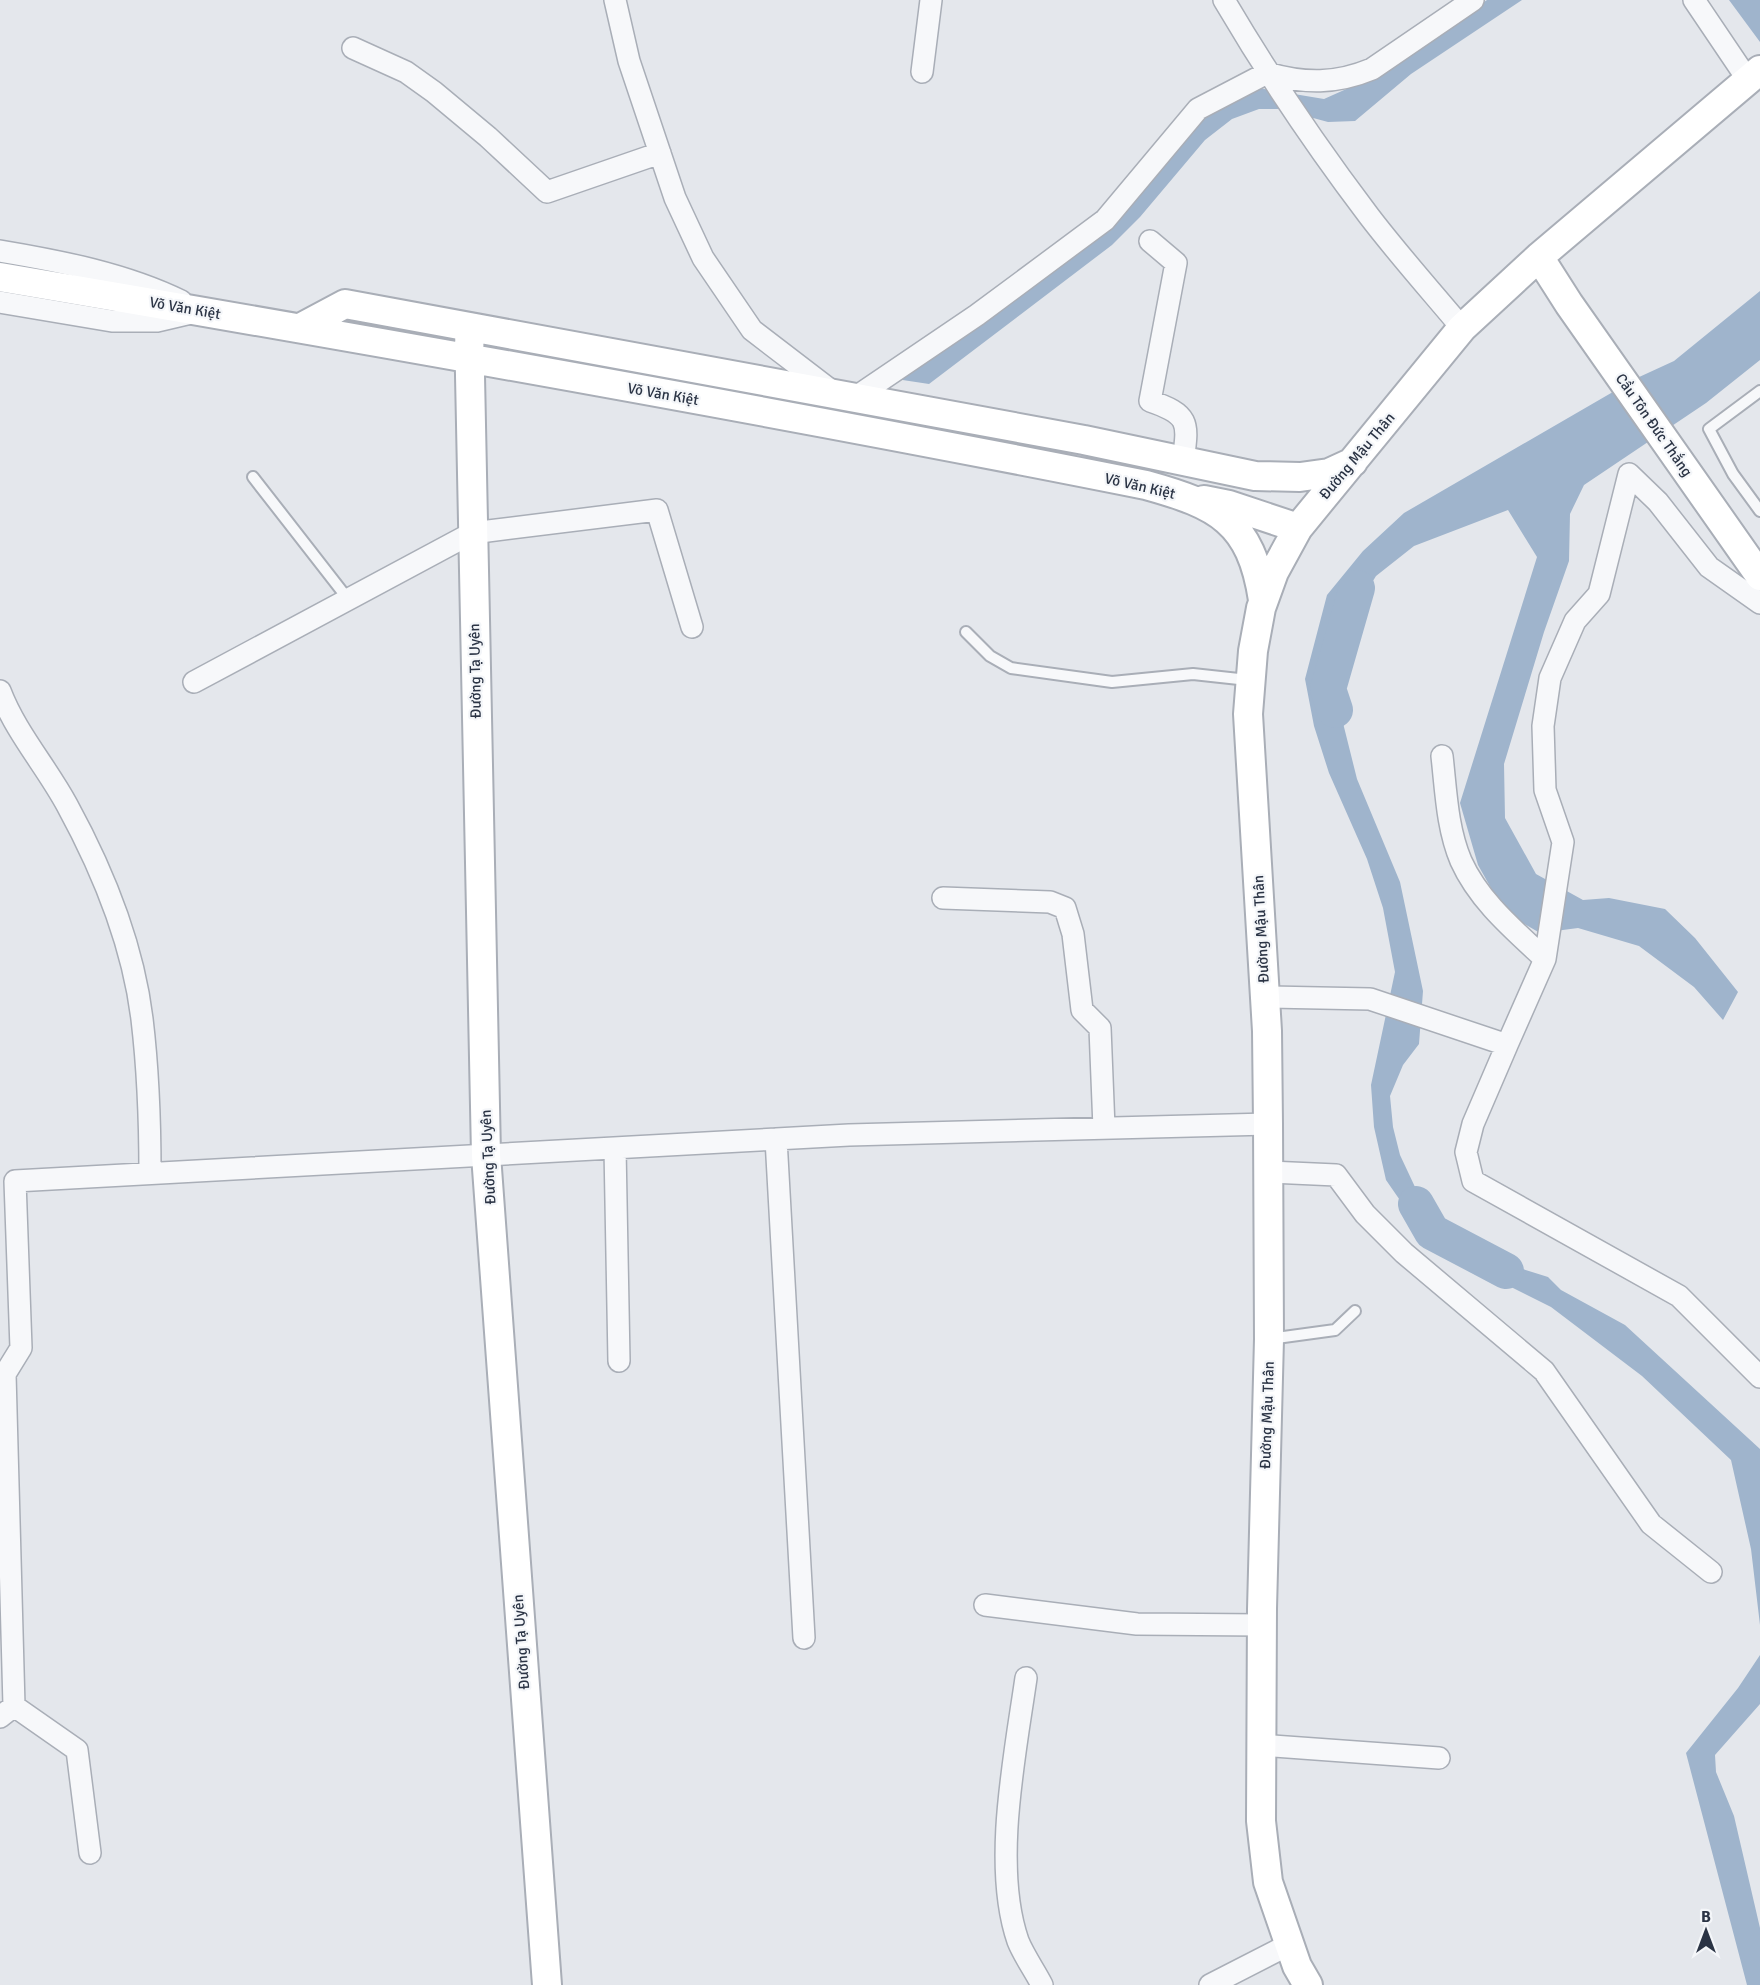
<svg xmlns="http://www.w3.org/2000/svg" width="1760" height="1985" font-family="Signika,sans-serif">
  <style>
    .water { fill: #9fb4cc }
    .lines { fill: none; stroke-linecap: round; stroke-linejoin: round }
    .river { stroke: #9fb4cc; stroke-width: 36 }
    .lane-casing { stroke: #a9aeb7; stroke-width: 14 }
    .street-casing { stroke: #a9aeb7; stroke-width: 24 }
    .secondary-casing { stroke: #a9aeb7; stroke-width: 32 }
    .lane { stroke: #f7f8fa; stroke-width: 10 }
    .street { stroke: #f7f8fa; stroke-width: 21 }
    .secondary { stroke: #fff; stroke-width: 28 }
    .labels { text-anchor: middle; stroke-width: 4.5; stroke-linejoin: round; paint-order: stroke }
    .street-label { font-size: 15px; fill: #2b3445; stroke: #f4f6f9 }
  </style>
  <rect width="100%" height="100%" fill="#e4e7ec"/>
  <path class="water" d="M1487,0H1522L1411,74L1355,121L1328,122L1280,109H1259L1232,119L1205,140L1140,217L1112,245L929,384L896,379L1003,306L1202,116L1258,88L1324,99L1371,78Z
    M1729,0H1760V42Z
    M1760,291V360L1706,403L1584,485L1570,514L1569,561L1544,632L1504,764L1505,818L1536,874L1583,900L1609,898L1665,909L1695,938L1738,992L1723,1020L1694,987L1639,946L1578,928L1540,933L1505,913L1478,865L1460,803L1537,557L1508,510L1414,546L1376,576L1360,602L1335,652L1336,695L1357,779L1400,882L1423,991L1419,1044L1403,1065L1390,1096L1393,1127L1400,1155L1430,1219L1443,1238L1465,1251L1548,1277L1561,1290L1625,1325L1760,1449V1625L1751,1549L1731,1460L1642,1376L1551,1307L1433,1248L1386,1180L1374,1127L1371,1085L1395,972L1383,908L1367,859L1329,773L1314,726L1305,679L1327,595L1363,551L1404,513L1637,378L1674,361Z
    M1760,1655V1704L1715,1755L1716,1772L1734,1816L1760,1928V1985H1747L1686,1753L1738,1688Z"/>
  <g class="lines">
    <path class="river" d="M1335,710L1328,689L1357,588
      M1416,1204L1432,1232L1506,1271"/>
    <g class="lane-casing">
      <path id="lane" d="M1760,391L1709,429L1733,474L1760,511
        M253,477L348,599
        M966,632L990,656L1011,668L1112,682L1193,674L1248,680
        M1269,1339L1335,1330L1355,1311"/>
    </g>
    <g class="street-casing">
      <path id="street" d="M615,0L629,61L675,198L703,258L752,330L833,392
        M1224,0C1268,75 1316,146 1369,216C1398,254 1431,291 1462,328
        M1694,0L1748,80
        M353,48L406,72L434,92L488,137L547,192L660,153
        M922,72L931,0
        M1150,241L1176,263L1150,401C1191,415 1188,423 1183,462
        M0,251C60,261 126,274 181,301
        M0,302L112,321H157L191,313
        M853,399L977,315L1105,220L1198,109L1267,73C1305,84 1336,84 1372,69L1473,0
        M194,682L472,533L657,510L692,627
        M0,691C16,733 46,766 67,805C102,869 133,945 142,1019C148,1069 150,1122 150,1173
        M1442,756C1446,791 1447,828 1461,861C1479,901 1514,930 1545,959
        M943,898L1050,902L1065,908L1073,934L1082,1010L1100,1028L1104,1128
        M1265,997L1370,999L1507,1045L1545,959L1563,842L1545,790L1543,726L1550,678L1575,621L1599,594L1629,474L1658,502L1709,567L1760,603
        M1507,1045L1473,1124L1466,1152L1473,1181L1679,1296L1760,1377
        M776,1139L804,1638
        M615,1148L619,1361
        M1269,1172L1336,1175L1365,1214L1404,1253L1544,1371L1651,1524L1711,1572
        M985,1605L1137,1624L1262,1625
        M1026,1678C1015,1755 992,1866 1018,1941C1024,1956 1035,1971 1042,1985
        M14,1706L77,1750L90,1853
        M0,1717L14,1706L5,1374L21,1348L15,1181L849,1135L1268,1124
        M1261,1745L1439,1758
        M1210,1985L1290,1944"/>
    </g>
    <g class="secondary-casing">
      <path id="secondary" d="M1539,257L1569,304L1760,576
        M0,277C383,342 765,409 1146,485C1218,505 1251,521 1263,600
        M469,327L486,1155L547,1985
        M300,328L345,304L1084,440L1255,476L1300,477L1329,473L1353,462
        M1204,500L1229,505L1298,528
        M1308,1985L1297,1966L1268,1882L1261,1821L1262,1609L1269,1339L1268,1124L1267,1031L1248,714L1253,651L1261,608L1274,572L1298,528L1462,328L1539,257L1760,70"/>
    </g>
    <use href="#lane" class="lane"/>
    <use href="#street" class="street"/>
    <use href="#secondary" class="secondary"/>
  </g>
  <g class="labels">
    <g class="street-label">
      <text transform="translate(185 308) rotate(10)" y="5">Võ Văn Kiệt</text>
      <text transform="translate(663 394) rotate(10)" y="5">Võ Văn Kiệt</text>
      <text transform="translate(1654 425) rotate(55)" y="5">Cầu Tôn Đức Thắng</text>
      <text transform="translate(1357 456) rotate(-50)" y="5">Đường Mậu Thân</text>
      <text transform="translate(1140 486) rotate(13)" y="5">Võ Văn Kiệt</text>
      <text transform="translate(475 671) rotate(-91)" y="5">Đường Tạ Uyên</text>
      <text transform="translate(1261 929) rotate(-93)" y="5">Đường Mậu Thân</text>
      <text transform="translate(488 1157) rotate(-93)" y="5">Đường Tạ Uyên</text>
      <text transform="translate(1267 1415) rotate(-88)" y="5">Đường Mậu Thân</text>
      <text transform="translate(521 1642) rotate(-94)" y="5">Đường Tạ Uyên</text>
    </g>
  </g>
  <g transform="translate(1706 1931)" stroke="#f4f6f9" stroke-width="4.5" paint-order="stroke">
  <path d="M0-4.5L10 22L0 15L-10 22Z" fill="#2b3445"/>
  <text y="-9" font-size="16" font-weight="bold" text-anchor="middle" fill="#2b3445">B</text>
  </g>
</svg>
